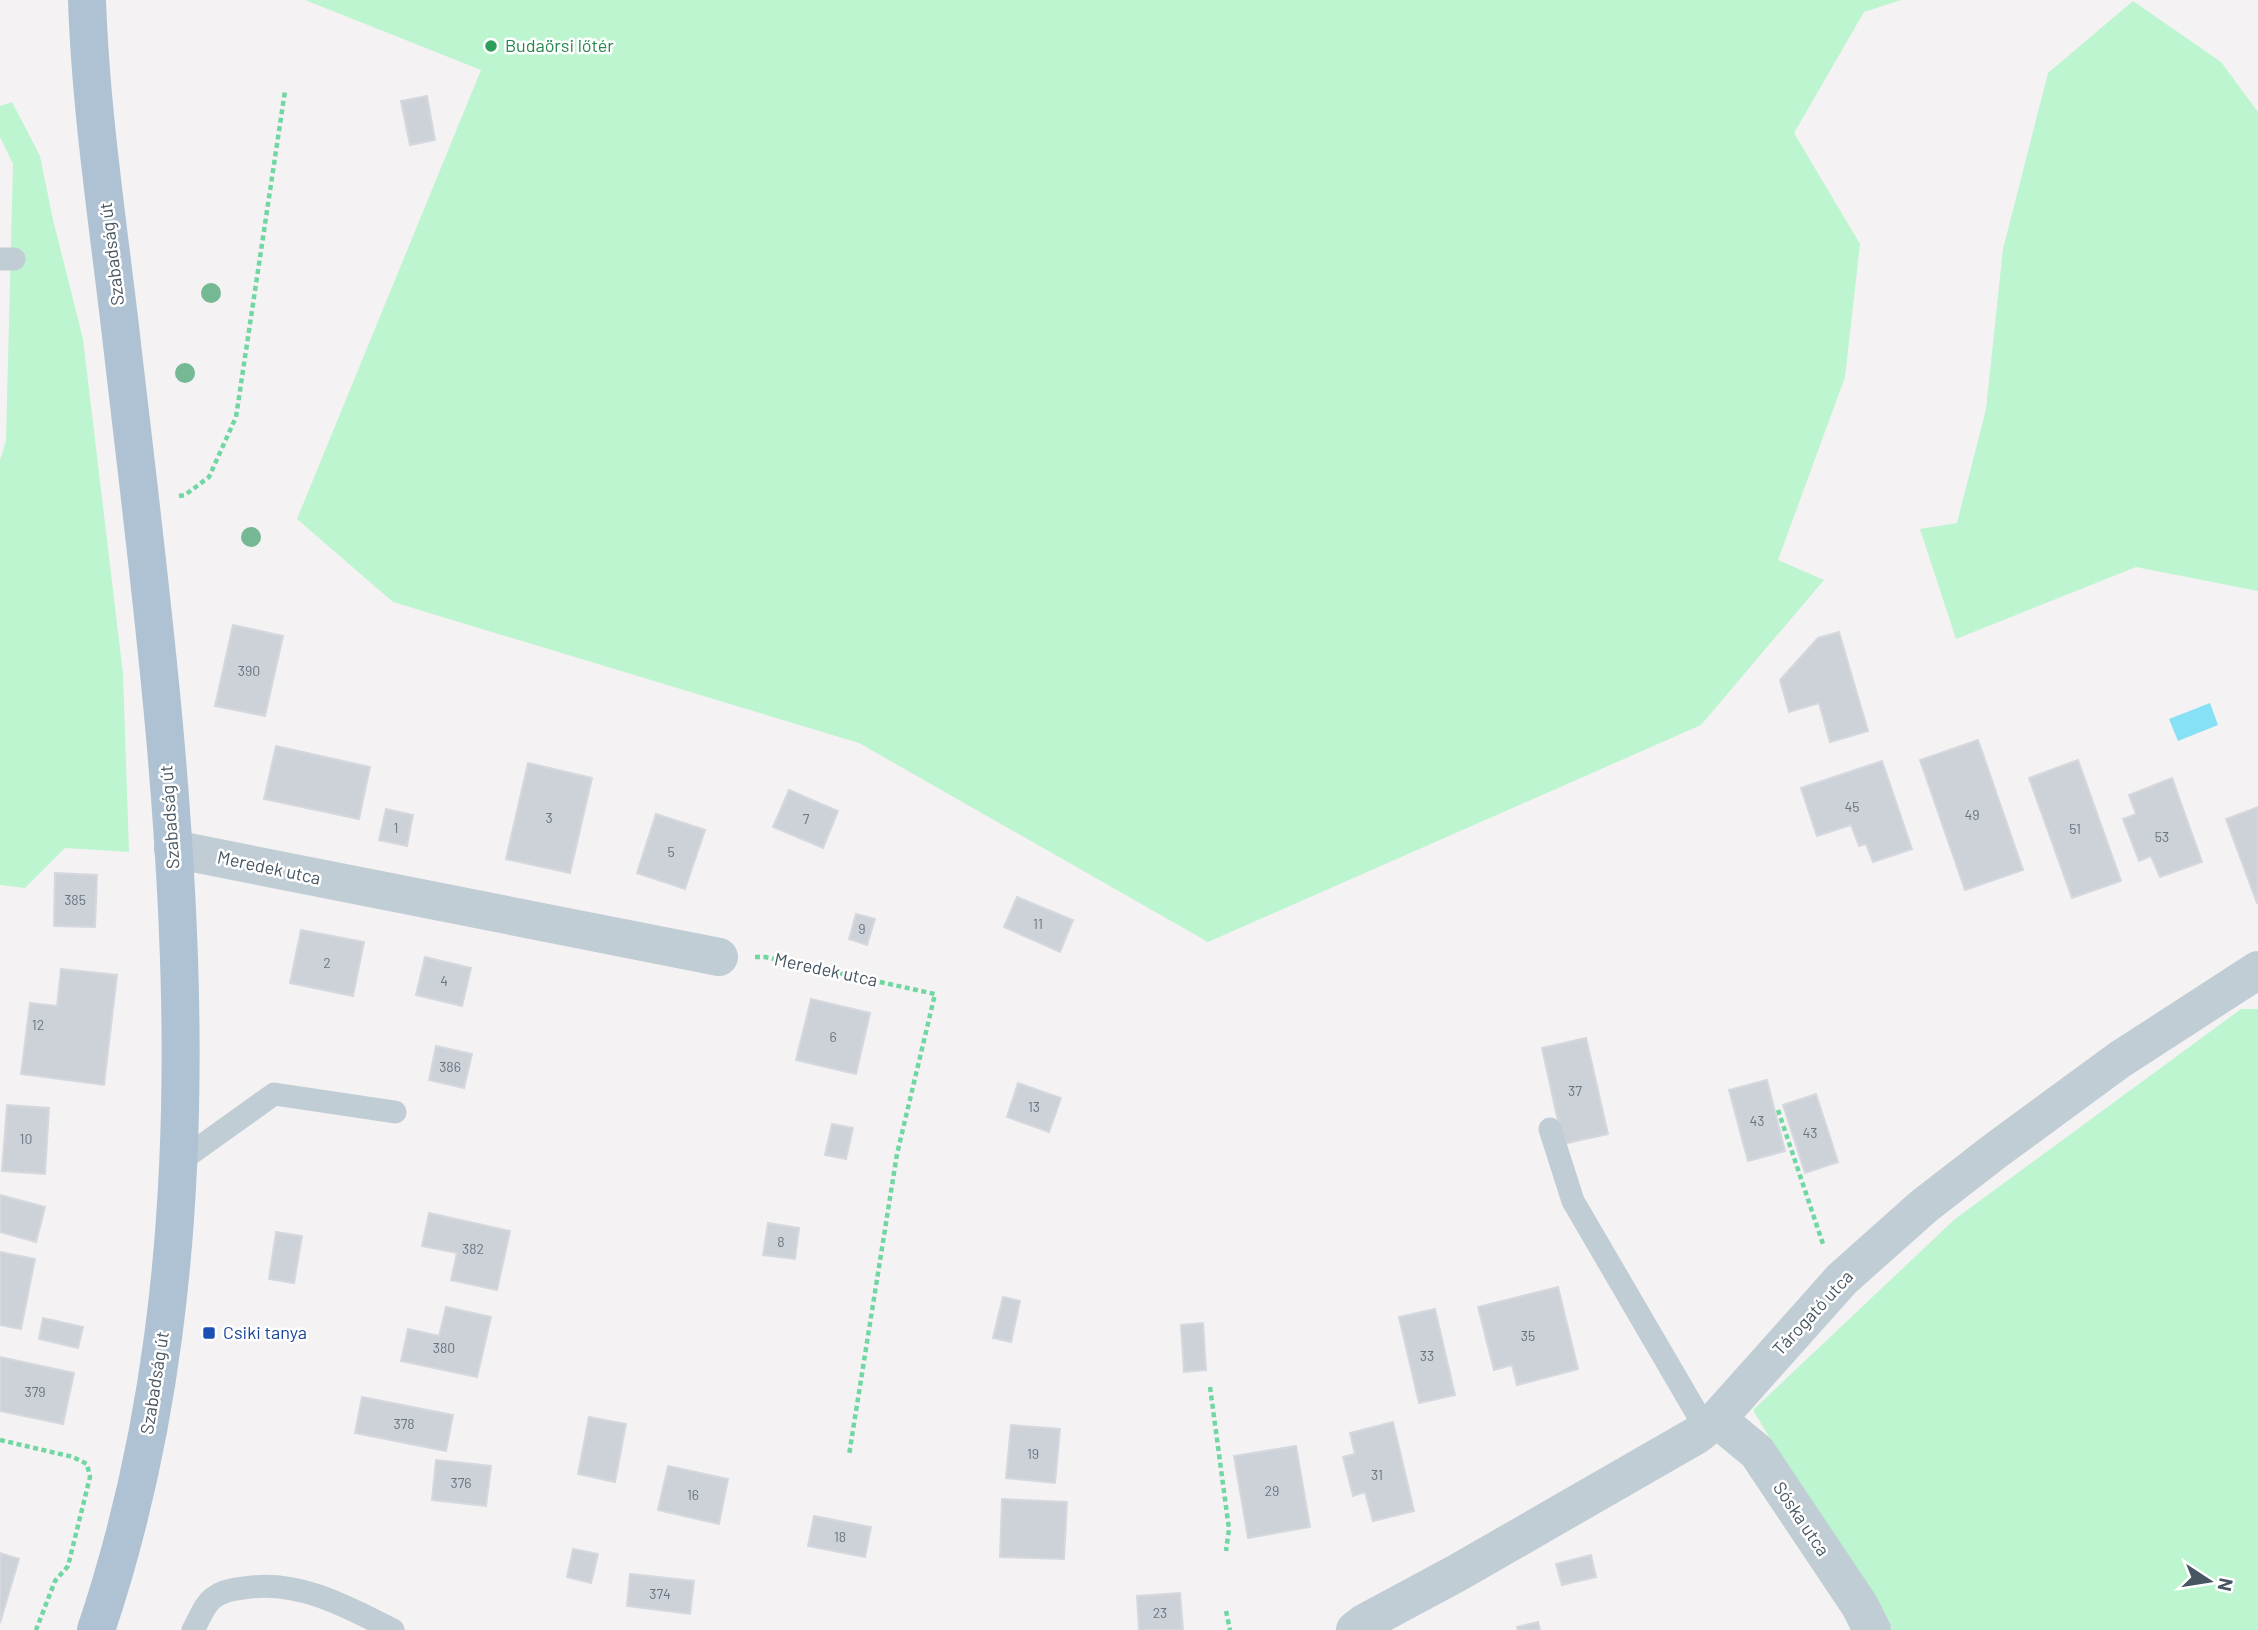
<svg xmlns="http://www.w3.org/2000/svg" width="2258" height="1630" font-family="Barlow,sans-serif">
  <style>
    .green { fill: #bdf5d1 }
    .water { fill: #86e1f6 }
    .building { fill: #cdd1d8; stroke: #d5d8de; stroke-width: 2 }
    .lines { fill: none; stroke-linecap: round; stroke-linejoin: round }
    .path { stroke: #71d7a2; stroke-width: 4.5; stroke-dasharray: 5 3.5; stroke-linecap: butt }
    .lane { stroke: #c1cdd5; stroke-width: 23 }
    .street { stroke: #c1cdd5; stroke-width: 38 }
    .primary { stroke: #afc2d3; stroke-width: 38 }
    .tree { fill: #75b894 }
    .leisure-dot { fill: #2e9e5b; stroke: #fff; stroke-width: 2.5 }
    .transit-dot { fill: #1a4fb4; stroke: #fff; stroke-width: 2.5 }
    .labels { text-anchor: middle; stroke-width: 5; stroke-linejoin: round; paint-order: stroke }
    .number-label { font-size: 14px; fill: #687580 }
    .leisure-label { font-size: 18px; fill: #27864d; stroke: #fff; text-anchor: start }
    .street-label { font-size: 18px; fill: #475662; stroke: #fff }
    .transit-label { font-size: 18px; fill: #164399; stroke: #fff; text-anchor: start }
  </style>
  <rect width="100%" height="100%" fill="#f4f2f2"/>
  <path class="green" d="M305,0H1901L1864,12L1794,133L1860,244L1845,377L1778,560L1824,580L1701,725L1208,942L859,743L393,602L297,519L481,70Z
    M2133,1L2221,62L2258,112V591L2136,567L1956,639L1920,529L1957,523L1986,409L2003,249L2048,73Z
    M12,102L40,156L53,220L83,339L123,674L129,852L65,848L25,888L0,885V460L6,441L13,164L0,137V106Z
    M2241,1009H2258V1630H1885L1753,1410L1955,1219Z"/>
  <path class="water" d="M2210,703L2218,725L2178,741L2169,719Z"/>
  <path class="building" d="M427,96L435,140L410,145L401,101Z
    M233,625L283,636L265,716L215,706Z
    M1839,632L1868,731L1830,742L1819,703L1789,712L1780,680L1818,638Z
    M1978,740L2023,870L1965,890L1920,760Z
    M276,746L370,767L359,819L264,799Z
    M2078,760L2121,881L2072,898L2029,778Z
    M1882,761L1912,849L1873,862L1866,844L1859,846L1851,825L1817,836L1801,788Z
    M528,763L592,778L570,873L506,859Z
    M2172,778L2202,862L2160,877L2151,856L2139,861L2123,819L2136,814L2129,795Z
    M789,790L838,811L823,848L773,827Z
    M2258,807V903H2257L2226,819Z
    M386,809L413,815L407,846L379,840Z
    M656,814L705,830L685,889L637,873Z
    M55,873L97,875L95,927L54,926Z
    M1017,897L1073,920L1060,952L1004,927Z
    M856,914L875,919L867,945L849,939Z
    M301,930L364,942L353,996L290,983Z
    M425,957L471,968L462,1006L416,995Z
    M61,969L117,975L104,1085L21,1074L30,1003L57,1006Z
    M811,999L870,1013L856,1074L796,1060Z
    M1586,1038L1608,1134L1563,1144L1542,1048Z
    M436,1046L472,1054L464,1088L429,1080Z
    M1767,1080L1785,1151L1748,1161L1729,1090Z
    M1018,1083L1061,1098L1049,1132L1007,1117Z
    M1816,1094L1838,1162L1805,1173L1783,1105Z
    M7,1105L49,1108L45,1174L2,1171Z
    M832,1124L853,1128L846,1159L825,1155Z
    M0,1195L45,1207L36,1242L0,1232Z
    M429,1213L510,1231L497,1290L451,1280L457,1253L422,1246Z
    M768,1223L799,1228L795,1259L763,1255Z
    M276,1232L302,1236L294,1283L269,1279Z
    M0,1252L35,1259L21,1329L0,1325Z
    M1558,1287L1578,1369L1517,1385L1512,1365L1494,1370L1478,1307Z
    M1003,1297L1020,1301L1011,1342L993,1338Z
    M446,1307L491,1317L477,1377L401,1361L408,1329L439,1336Z
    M1435,1309L1455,1395L1419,1403L1399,1317Z
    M43,1318L83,1327L78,1348L39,1339Z
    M1203,1323L1206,1370L1184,1372L1181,1325Z
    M0,1357L74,1373L63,1424L0,1411Z
    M362,1397L453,1415L446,1451L355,1433Z
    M589,1417L626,1424L615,1482L578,1474Z
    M1393,1422L1414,1511L1373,1521L1365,1492L1353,1496L1343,1457L1355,1454L1350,1433Z
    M1011,1425L1060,1429L1055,1483L1006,1478Z
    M1296,1446L1310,1527L1248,1538L1234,1456Z
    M436,1460L491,1466L486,1506L432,1500Z
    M668,1466L728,1479L719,1524L658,1510Z
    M1002,1499L1067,1502L1064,1559L1000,1557Z
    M814,1516L871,1527L865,1557L808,1546Z
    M573,1549L598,1554L591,1583L567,1577Z
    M0,1553L19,1559L0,1623Z
    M1591,1555L1596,1577L1562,1585L1556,1564Z
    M630,1574L694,1581L690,1614L627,1606Z
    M1180,1593L1183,1630H1139L1137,1596Z
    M1538,1622L1540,1630H1518L1517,1627Z"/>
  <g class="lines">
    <path class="path" d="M179,496L185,495L209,477L236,417L285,91
      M755,957H765L935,994L897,1154L849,1455
      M1778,1110L1823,1244
      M1210,1387L1229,1529L1226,1551
      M0,1440L73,1457L87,1464L90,1477L68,1566L55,1581L36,1630
      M1226,1611L1230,1630"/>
    <path class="lane" d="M0,259H14
      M1550,1129L1573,1201L1706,1429
      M179,1162L274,1094L395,1112
      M193,1630C199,1620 204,1605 213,1598C222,1591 232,1589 244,1588C297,1579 346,1606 393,1630"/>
    <path class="street" d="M173,849L719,957
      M1717,1419L1757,1452L1860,1606L1872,1630
      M1355,1630L1364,1623L1457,1573L1697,1435L1717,1419L1842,1279L1924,1206L1995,1151L2119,1060L2258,970"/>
    <path class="primary" d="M87,0C91,118 110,236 123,353C172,775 235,1218 96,1630"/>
  </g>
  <g class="tree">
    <circle cx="211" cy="293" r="10"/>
    <circle cx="185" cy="373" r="10"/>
    <circle cx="251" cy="537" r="10"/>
  </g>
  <circle class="leisure-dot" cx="491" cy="46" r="7"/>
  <rect class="transit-dot" x="202" y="1326" width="14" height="14" rx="3.5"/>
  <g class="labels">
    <g class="number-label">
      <text x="249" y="676">390</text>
      <text x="1852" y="812">45</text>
      <text x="1972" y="820">49</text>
      <text x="549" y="823">3</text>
      <text x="806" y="824">7</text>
      <text x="396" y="833">1</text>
      <text x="2075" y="834">51</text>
      <text x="2162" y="842">53</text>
      <text x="671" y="857">5</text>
      <text x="75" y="905">385</text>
      <text x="1038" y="929">11</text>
      <text x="862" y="934">9</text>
      <text x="327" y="968">2</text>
      <text x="444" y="986">4</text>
      <text x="38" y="1030">12</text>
      <text x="833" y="1042">6</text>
      <text x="450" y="1072">386</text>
      <text x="1575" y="1096">37</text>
      <text x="1034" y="1112">13</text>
      <text x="1757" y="1126">43</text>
      <text x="1810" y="1138">43</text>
      <text x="26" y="1144">10</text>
      <text x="781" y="1247">8</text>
      <text x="473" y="1254">382</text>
      <text x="1528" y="1341">35</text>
      <text x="444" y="1353">380</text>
      <text x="1427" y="1361">33</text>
      <text x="35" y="1397">379</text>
      <text x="404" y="1429">378</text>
      <text x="1033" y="1459">19</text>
      <text x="1377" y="1480">31</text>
      <text x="461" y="1488">376</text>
      <text x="1272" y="1496">29</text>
      <text x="693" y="1500">16</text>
      <text x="840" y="1542">18</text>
      <text x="660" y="1599">374</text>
      <text x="1160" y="1618">23</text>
    </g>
    <g class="leisure-label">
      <text x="505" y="52">Budaörsi lőtér</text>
    </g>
    <g class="street-label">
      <text transform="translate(112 254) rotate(-97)" y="6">Szabadság út</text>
      <text transform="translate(170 817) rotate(-94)" y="6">Szabadság út</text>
      <text transform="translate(269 868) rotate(12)" y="6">Meredek utca</text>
      <text transform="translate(826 970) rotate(12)" y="6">Meredek utca</text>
      <text transform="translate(1813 1313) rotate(-47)" y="6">Tárogató utca</text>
      <text transform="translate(155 1383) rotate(-81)" y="6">Szabadság út</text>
      <text transform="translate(1801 1519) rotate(56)" y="6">Sóska utca</text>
    </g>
    <g class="transit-label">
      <text x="223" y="1339">Csiki tanya</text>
    </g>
  </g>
  <g transform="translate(2209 1581) rotate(102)" stroke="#ffffff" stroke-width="5" paint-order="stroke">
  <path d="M0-5L12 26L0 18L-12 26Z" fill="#475662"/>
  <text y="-10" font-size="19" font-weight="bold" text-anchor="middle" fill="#475662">N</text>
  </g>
</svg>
